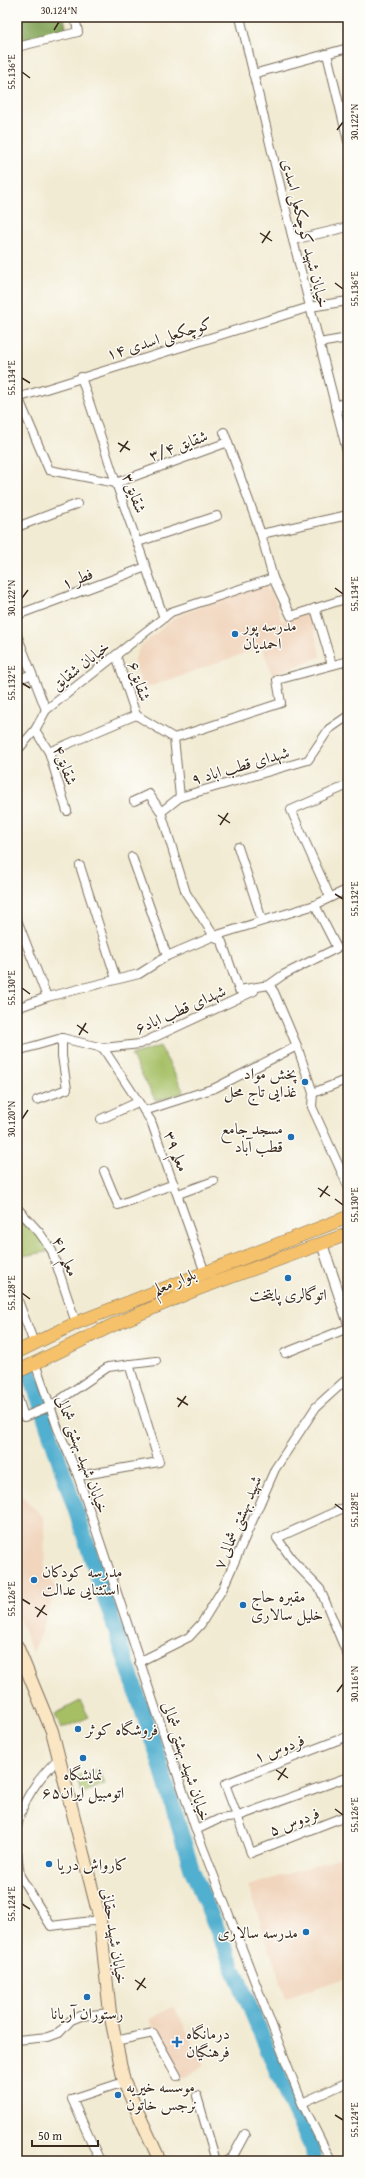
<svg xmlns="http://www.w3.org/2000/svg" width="365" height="2178" font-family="'Gentium Book Plus',Amiri,serif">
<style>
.built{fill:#f1d5bd}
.green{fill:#a6bf65;stroke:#707442}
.forest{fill:#84a65a;stroke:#60683c}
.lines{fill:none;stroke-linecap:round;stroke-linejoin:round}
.river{stroke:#51afcf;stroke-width:16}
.minor-casing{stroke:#7b6e5d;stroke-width:10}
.tertiary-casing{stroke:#7b6e5d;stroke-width:12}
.secondary-casing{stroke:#7b6e5d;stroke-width:14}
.primary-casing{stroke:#7b6e5d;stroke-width:14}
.minor{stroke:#fff;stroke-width:8}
.tertiary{stroke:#fff;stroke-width:10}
.secondary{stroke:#fbe6c4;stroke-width:12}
.primary{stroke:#f5c16b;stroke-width:13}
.ticks{fill:none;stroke:#3b2a1e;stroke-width:1.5}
.poi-dot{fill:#1f6fb2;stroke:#fdfcf7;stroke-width:1.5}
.labels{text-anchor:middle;stroke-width:3;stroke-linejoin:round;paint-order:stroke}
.street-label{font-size:16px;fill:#3b2a1e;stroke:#fdfcf7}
.poi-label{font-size:16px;fill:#3b2a1e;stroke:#fdfcf7;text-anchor:start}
.neatline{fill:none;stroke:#3b2a1e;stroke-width:1.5}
.ticks-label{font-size:10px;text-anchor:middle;fill:#3b2a1e}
</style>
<rect width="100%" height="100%" fill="#fdfcf7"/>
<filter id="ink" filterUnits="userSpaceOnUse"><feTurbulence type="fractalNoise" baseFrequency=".025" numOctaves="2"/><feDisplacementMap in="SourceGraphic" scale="8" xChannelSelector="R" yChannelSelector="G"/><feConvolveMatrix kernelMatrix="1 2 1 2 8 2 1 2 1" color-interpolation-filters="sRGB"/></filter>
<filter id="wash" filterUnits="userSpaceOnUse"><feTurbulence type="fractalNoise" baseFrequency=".012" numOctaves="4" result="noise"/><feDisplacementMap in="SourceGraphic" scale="16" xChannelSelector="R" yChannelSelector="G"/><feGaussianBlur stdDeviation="0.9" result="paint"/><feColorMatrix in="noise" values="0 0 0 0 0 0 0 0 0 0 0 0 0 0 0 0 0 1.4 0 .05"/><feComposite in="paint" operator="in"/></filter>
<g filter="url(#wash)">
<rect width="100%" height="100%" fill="#f2ebd3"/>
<!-- built -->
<g class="built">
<polygon points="260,583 272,592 282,621 309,610 321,657 272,675 262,647 143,689 134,660 140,647 175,617"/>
<polygon points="17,1491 44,1518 45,1571 56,1589 33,1654 17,1614"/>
<polygon points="348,1855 348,1977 286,1998 248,1886"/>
<polygon points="174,2006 204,2065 182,2079 149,2020"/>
</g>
<!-- green -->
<g class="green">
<polygon points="160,1046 184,1092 156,1101 131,1055"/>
<polygon points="17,1208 57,1250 17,1257"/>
<polygon points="80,1701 89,1717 61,1729 55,1714"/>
<polygon points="99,1769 105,1784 81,1794 77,1776"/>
</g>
<!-- forest -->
<polygon class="forest" points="17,17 64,17 67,32 17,42"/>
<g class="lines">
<!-- river -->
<polyline class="river" points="30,1373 158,1757 192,1870 289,2100 313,2150 314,2161"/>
</g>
</g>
<g filter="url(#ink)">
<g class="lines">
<!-- minor casing -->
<g class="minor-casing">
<g id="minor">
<polyline points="240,17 293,240 348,455"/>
<polyline points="17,47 78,32 75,17"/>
<polyline points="327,54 348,141"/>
<polyline points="253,74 348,48"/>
<polyline points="293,240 348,227"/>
<polyline points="319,343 348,338"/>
<polyline points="81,377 116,483 164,618"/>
<polyline points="18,397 49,470 116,483 228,442"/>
<polyline points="17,398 310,307 348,301"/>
<polyline points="224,432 261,534"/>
<polyline points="17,527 77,504"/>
<polyline points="138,542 217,516"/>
<polyline points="273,578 261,534 348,515"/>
<polyline points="315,608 332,665"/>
<polyline points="17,615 146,567"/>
<polyline points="17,635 46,710"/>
<polyline points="116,655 136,715"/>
<polyline points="17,680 32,674"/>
<polyline points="136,715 174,738 180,797 161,812 186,893 214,936 222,942 239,990 269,985 274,992 297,1046 313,1093 312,1107 348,1186"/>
<polyline points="35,730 49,752 67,811"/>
<polyline points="174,738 281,703 277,680 348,661"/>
<polyline points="17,751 35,730 46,710 171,612 273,578 291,616 348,598"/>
<polyline points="49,752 136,715"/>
<polyline points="180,797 308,760 329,729 348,716"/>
<polyline points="134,801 149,794 161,812"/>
<polyline points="238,847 262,920"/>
<polyline points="132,857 167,956"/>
<polyline points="80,866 116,979"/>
<polyline points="330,897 291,810 348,785"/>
<polyline points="17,920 47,997"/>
<polyline points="269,985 283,975 337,948 315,905"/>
<polyline points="17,1008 47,997 139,974 167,956 214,936 315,905 348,889"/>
<polyline points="103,1048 151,1121 205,1273"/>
<polyline points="17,1051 62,1038 103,1048 140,1044 254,991"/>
<polyline points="313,1093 348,1079"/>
<polyline points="37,1100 67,1089 62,1056 62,1038"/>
<polyline points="144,1111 215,1088 297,1046"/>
<polyline points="101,1119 138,1102"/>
<polyline points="104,1171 118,1205 174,1184"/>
<polyline points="178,1194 214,1181"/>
<polyline points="17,1208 39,1232 52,1251 76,1323"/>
<polyline points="17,1298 34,1343"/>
<polyline points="285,1353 348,1328"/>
<polyline points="35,1363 58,1429 78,1476 196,1830 302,2103 331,2161"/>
<polyline points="17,1395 24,1417 51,1406 108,1367 156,1361"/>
<polyline points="78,1476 159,1462 129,1364"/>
<polyline points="348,1506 277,1538 294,1562 320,1589 348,1656"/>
<polyline points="139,1662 189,1637 201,1624 223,1588 275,1469 316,1407 348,1378"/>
<polyline points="343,1738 225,1784 251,1853 348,1815"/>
<path d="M17 1827C22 1799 39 1777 59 1758"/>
<polyline points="196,1830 219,1819 236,1817 348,1777"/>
<polyline points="17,1852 20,1876 51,1926 100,1920"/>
<polyline points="17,2040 48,2037 59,2033 71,2020 81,2016 110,2013"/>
<polyline points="115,2041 153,2033 177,2076"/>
<polyline points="197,2096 216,2161"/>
<polyline points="302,2103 348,2082"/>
<polyline points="100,2161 72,2099 124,2082"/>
<polyline points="226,2161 232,2158 245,2134"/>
</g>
</g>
<!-- tertiary casing -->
<g class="tertiary-casing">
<g id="tertiary">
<polyline points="336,406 348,404"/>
<polyline points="322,1244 348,1321"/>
</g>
</g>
<!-- secondary casing -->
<g class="secondary-casing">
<polyline id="secondary" points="17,1646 52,1731 100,1920 110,2013 124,2082 160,2161"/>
</g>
<!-- primary casing -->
<g class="primary-casing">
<g id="primary">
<polyline points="17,1352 76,1323 348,1217"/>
<polyline points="17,1372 113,1325 195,1290 348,1234"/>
</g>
</g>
<!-- minor -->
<use href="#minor" class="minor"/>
<!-- tertiary -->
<use href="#tertiary" class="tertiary"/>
<!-- secondary -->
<use href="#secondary" class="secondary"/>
<!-- primary -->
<use href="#primary" class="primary"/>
</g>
</g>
<!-- ticks -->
<path class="ticks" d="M54 30 59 22M22 72 30 78M337 130 343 122M260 233 272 241M262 243 270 231M335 283 343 289M22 378 30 383M118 443 130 450M120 452 128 441M335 588 343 594M22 598 28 590M22 683 30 688M218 815 230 823M220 825 228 813M335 894 343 899M22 988 30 994M77 1025 88 1033M79 1035 86 1023M22 1119 28 1110M318 1188 330 1196M320 1197 328 1186M335 1199 343 1205M22 1293 30 1299M177 1398 188 1405M178 1407 186 1396M335 1504 343 1510M22 1599 30 1604M35 1607 47 1615M37 1617 45 1605M337 1692 343 1684M276 1770 288 1778M278 1780 286 1768M335 1809 343 1815M22 1904 30 1909M135 1980 146 1988M137 1990 145 1978M335 2115 343 2120"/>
<!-- markers -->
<g class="poi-dot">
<circle cx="235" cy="634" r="4"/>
<circle cx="305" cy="1082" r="4"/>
<circle cx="291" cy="1137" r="4"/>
<circle cx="288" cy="1278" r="4"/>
<circle cx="34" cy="1580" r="4"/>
<circle cx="243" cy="1605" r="4"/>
<circle cx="78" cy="1729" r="4"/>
<circle cx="83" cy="1758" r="4"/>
<circle cx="49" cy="1864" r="4"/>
<circle cx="306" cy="1932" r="4"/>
<circle cx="87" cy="1997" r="4"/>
<path d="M175 2036h4v4h4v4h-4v4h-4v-4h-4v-4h4z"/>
<circle cx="118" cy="2095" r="4"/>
</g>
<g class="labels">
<!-- street labels -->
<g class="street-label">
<text transform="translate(306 233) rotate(76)" y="6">خیابان شهید کوچکعلی اسدی</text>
<text transform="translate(159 338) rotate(-17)" y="6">کوچکعلی اسدی ۱۴</text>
<text transform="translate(178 445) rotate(-20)" y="6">شقایق ۳/۴</text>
<text transform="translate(135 493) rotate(70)" y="6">شقایق۳</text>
<text transform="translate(77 578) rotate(-21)" y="6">فطر ۱</text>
<text transform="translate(80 665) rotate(-38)" y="6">خیابان شقایق</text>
<text transform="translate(140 681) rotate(72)" y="6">شقایق۶</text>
<text transform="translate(66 765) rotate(70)" y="6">شقایق۴</text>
<text transform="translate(240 765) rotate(-16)" y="6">شهدای قطب اباد ۹</text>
<text transform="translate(180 1009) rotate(-24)" y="6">شهدای قطب اباد۶</text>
<text transform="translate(177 1151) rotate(69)" y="6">معلم ۳۹</text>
<text transform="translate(66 1256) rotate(66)" y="6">معلم ۴۱</text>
<text transform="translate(174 1281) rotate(-22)" y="6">بلوار معلم</text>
<text transform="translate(83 1454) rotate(70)" y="6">خیابان شهید بهشتی شمالی</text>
<text transform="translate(237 1522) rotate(-67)" y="6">شهید بهشتی شمالی ۷</text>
<text transform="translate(279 1748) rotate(-21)" y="6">فردوس ۱</text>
<text transform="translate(187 1761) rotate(72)" y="6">خیابان شهید بهشتی شمالی</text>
<text transform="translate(294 1821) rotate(-21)" y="6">فردوس ۵</text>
<text transform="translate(115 1936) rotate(81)" y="6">خیابان شهید حقانی</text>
</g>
<!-- poi labels -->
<g class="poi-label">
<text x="243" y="631">مدرسه پور<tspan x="243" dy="18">احمدیان</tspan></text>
<text x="297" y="1079" text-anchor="end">پخش مواد<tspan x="297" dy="18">غذایی تاج محل</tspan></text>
<text x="283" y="1134" text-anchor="end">مسجد جامع<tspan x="283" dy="18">قطب آباد</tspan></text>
<text x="288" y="1300" text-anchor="middle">اتوگالری پایتخت</text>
<text x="42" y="1577">مدرسه کودکان<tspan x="42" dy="18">استثنایی عدالت</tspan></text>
<text x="251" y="1602">مقبره حاج<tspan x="251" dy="18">خلیل سالاری</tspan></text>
<text x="86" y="1735">فروشگاه کوثر</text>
<text x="83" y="1780" text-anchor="middle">نمایشگاه<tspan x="83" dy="18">اتومبیل ایران۶۵</tspan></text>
<text x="57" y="1870">کارواش دریا</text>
<text x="298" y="1938" text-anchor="end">مدرسه سالاری</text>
<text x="87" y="2019" text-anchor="middle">رستوران آریانا</text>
<text x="186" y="2039">درمانگاه<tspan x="186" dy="18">فرهنگیان</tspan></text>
<text x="126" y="2092">موسسه خیریه<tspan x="126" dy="18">نرجس خاتون</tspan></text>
</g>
</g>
<!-- margin -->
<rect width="365" height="2178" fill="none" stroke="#fdfcf7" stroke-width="44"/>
<!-- scale -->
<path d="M32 2140v6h66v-6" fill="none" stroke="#3b2a1e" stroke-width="2"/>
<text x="38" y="2140" font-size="12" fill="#3b2a1e" stroke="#fdfcf7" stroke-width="3" paint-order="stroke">50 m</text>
<rect x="22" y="22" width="321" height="2134" class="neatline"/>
<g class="ticks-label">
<text x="59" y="14">30.124°N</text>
<text transform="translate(11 72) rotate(-90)" y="4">55.136°E</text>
<text transform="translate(354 122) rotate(-90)" y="4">30.122°N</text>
<text transform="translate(354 289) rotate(-90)" y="4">55.136°E</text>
<text transform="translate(11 378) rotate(-90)" y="4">55.134°E</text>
<text transform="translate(354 594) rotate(-90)" y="4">55.134°E</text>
<text transform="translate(11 598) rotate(-90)" y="4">30.122°N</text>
<text transform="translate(11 683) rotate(-90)" y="4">55.132°E</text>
<text transform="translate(354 899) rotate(-90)" y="4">55.132°E</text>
<text transform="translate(11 988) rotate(-90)" y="4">55.130°E</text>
<text transform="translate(11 1119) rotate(-90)" y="4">30.120°N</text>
<text transform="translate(354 1205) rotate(-90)" y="4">55.130°E</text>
<text transform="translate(11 1293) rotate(-90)" y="4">55.128°E</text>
<text transform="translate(354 1510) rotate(-90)" y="4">55.128°E</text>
<text transform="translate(11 1599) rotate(-90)" y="4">55.126°E</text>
<text transform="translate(354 1684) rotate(-90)" y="4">30.116°N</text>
<text transform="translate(354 1815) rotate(-90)" y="4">55.126°E</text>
<text transform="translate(11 1904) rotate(-90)" y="4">55.124°E</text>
<text transform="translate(354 2120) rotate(-90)" y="4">55.124°E</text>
</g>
</svg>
